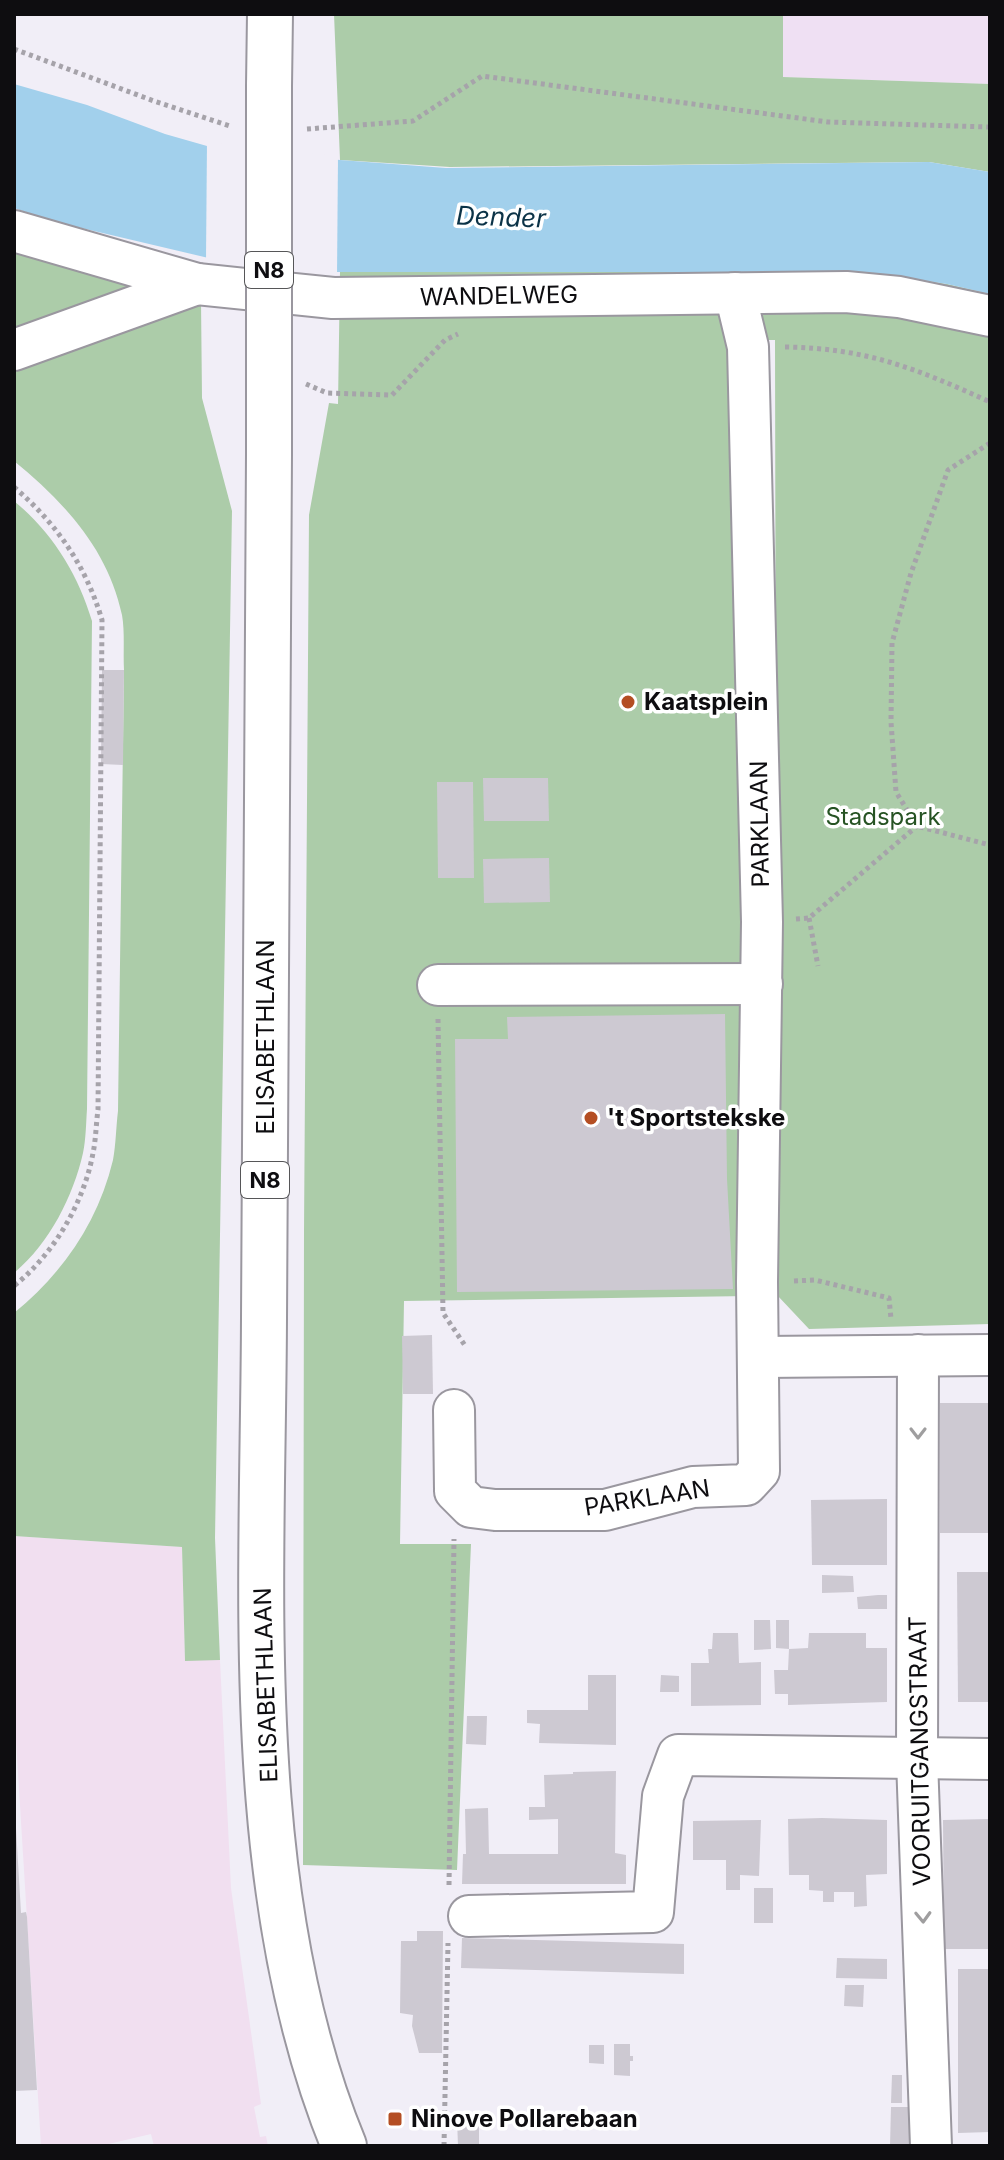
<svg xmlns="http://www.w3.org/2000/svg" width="1004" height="2160" font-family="Inter,sans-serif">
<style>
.commercial{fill:#f1dff0}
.education{fill:#efe0f3}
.green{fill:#accca9}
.water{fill:#a2d0ec}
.pier{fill:#f1eef7}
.building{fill:#cdc9d2}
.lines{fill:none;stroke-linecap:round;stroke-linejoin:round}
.minor-casing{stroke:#9a979f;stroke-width:44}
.major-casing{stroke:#9a979f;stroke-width:48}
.path{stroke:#a6a3aa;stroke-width:5;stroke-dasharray:4 4;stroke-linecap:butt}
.minor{stroke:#fff;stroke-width:40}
.major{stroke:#fff;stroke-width:44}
.major-bridge-casing{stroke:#9a979f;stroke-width:48;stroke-linecap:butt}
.major-bridge{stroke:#fff;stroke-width:44}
.oneway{stroke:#9f9e9f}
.poi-dot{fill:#b44e23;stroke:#fff;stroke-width:3}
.labels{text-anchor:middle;stroke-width:7;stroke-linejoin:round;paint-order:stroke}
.shield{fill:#fff;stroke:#565658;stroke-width:2}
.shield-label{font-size:22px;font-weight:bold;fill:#0e0d10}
.street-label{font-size:24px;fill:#0e0d10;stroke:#fff}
.poi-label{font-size:24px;font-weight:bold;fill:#0e0d10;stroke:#fff;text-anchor:start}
.park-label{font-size:24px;fill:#265323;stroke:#fff}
.water-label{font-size:26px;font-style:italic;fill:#0c3347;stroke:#fff}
</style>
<rect width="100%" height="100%" fill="#f1eef7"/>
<!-- commercial -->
<polygon class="commercial" points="14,1536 182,1547 185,1660 220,1660 231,1888 261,2104 254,2107 260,2137 266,2136 268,2146 154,2146 151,2134 100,2146 41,2146 14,1708"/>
<!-- education -->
<polygon class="education" points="783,14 990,14 990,84 782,77"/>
<!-- green -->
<g class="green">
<polygon points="334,14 783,14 783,77 990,84 990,172 929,162 450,167 340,160"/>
<path d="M14 248 201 301 202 398 232 511 215 1538 220 1660 185 1661 182 1547 14 1536V1313C63 1273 98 1222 113 1160 116 1144 116 1127 118 1111L124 670C123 653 125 632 122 615 108 549 64 502 14 461Z"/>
<polygon points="775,270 867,272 947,284 990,294 990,1324 809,1329 777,1295 775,340 735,340 749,1296 404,1301 400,1544 471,1544 457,1870 303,1865 304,1231 309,515 329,403 338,404 340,272"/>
<path d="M14 501C52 532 78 574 92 621L87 1109C86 1123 86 1139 83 1153 73 1197 49 1244 14 1273Z"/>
</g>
<!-- water -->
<polygon class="water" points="14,84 87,105 165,134 207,146 340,160 446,168 929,162 990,172 990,294 947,284 867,272 312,272 217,260 56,222 14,208"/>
<!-- pier -->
<polygon class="pier" points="207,142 338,156 337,276 312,276 206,261"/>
<!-- building -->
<g class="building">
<polygon points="102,670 124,670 123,765 101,764"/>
<polygon points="483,778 548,778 549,821 484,821"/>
<polygon points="437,782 473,782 474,878 438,878"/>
<polygon points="549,858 550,902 484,903 483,859"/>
<polygon points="725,1014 727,1179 733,1289 457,1292 455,1039 508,1039 507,1017"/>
<polygon points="432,1335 433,1394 403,1394 402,1336"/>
<rect x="940" y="1403" width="50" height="130"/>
<polygon points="887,1499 887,1565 812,1565 811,1500"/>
<polygon points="957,1572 990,1572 990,1702 958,1702"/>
<polygon points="822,1575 853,1576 854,1592 822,1593"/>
<polygon points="878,1595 887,1595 887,1609 858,1609 857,1597"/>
<polygon points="754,1620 770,1620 771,1649 754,1650"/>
<polygon points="776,1620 789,1620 789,1649 776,1648"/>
<polygon points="713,1633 738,1633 739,1663 761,1662 761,1705 691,1706 691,1663 709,1663 708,1649 712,1649"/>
<polygon points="809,1633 866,1633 866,1648 887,1648 887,1702 788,1705 788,1694 775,1694 774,1670 788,1670 789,1649 808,1648"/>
<polygon points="588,1675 616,1675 616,1745 539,1743 540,1724 527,1723 527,1710 588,1710"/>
<polygon points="661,1675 679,1676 679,1692 660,1692"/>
<polygon points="467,1716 487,1716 486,1745 466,1744"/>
<polygon points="616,1771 615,1853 626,1855 626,1884 462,1884 463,1854 466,1854 465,1809 488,1808 489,1854 558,1854 558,1819 529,1820 529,1807 545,1807 544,1775 573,1774 573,1772"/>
<polygon points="822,1818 887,1820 887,1874 866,1875 867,1906 854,1907 854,1892 834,1892 834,1902 823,1902 823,1891 809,1890 809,1875 789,1875 788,1819"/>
<polygon points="990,1819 990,1949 944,1949 943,1820"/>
<polygon points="761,1820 759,1876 740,1875 740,1890 726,1890 726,1860 693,1860 693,1821"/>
<polygon points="14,1828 16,1828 21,1913 26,1912 27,1917 37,2090 14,2091"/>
<rect x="754" y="1888" width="19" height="35"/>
<polygon points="417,1931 443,1931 442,2053 419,2053 412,2026 413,2015 400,2013 401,1941 417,1941"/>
<polygon points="462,1938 684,1944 684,1974 461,1968"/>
<polygon points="837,1958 887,1959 887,1979 836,1978"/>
<polygon points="958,1969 990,1969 990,2132 958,2133"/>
<polygon points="845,1985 864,1985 863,2007 844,2006"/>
<polygon points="614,2044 630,2044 630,2056 633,2056 633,2061 630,2061 630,2076 614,2075"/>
<polygon points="589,2045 604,2045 604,2064 589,2063"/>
<polygon points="892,2075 902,2075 902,2103 891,2103"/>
<polygon points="891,2107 915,2107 915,2146 890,2146"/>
<polygon points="457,2119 479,2121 479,2146 458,2146"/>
</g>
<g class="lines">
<!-- minor casing -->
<g class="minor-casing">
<g id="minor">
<polyline points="14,231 197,284 333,298 846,292 899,297 990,316"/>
<polyline points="14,350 197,284"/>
<polyline points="438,985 762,984"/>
<polyline points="918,1355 917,1760 931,2146"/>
<polyline points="758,1357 990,1355"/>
<polyline points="454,1410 455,1491 471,1507 495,1510 605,1510 693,1487 746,1485 759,1471 757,1282 762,922 748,347 735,293"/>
<polyline points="469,1916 653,1912 663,1796 678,1755 990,1759"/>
</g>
</g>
<!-- major casing -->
<g class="major-casing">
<g id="major">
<polyline points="269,86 270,14"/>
<path d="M269 454C267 742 266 1030 264 1318 263 1586 240 1894 344 2146"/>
</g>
</g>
<!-- path -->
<g class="path">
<polyline points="14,49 154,101 230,126"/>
<polyline points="307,129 413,121 482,76 828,122 990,127"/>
<path d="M785 347C866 348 918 369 990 402"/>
<polyline points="306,384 327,393 392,395 445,340 458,334"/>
<polyline points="990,443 948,470 911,573 892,643 891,722 896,792 917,826 990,845"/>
<path d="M14 487C57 524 86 566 102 620L98 1110C96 1124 96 1139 93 1153 84 1203 53 1255 14 1286"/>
<polyline points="809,918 818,966"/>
<polyline points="796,919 809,918 917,826"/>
<polyline points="438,1019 443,1313 466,1347"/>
<polyline points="794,1281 815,1280 889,1298 891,1319"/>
<polyline points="449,1885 454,1539"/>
<polyline points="444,2146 448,1943"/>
</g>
<!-- minor -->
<use href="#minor" class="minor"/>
<!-- major -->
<use href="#major" class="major"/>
<!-- major-bridge casing -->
<g class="major-bridge-casing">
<polyline id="major-bridge" points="269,454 269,86"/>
</g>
<!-- major-bridge -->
<use href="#major-bridge" class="major-bridge"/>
</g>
<!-- one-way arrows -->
<defs><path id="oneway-chevron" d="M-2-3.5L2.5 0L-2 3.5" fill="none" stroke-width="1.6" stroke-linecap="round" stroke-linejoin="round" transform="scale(2)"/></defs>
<g class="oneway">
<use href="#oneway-chevron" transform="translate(918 1433) rotate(90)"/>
<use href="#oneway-chevron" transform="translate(923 1917) rotate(88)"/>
</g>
<!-- markers -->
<g class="poi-dot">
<circle cx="628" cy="702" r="8"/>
<circle cx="591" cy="1118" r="8"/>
<rect x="387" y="2111" width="16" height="16" rx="4"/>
</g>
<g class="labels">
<!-- shield labels -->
<g class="shield">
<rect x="245" y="252" width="48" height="36" rx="6"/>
<rect x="241" y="1162" width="48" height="36" rx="6"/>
</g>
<g class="shield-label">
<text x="269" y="278">N8</text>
<text x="265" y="1188">N8</text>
</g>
<!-- street labels -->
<g class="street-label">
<text transform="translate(499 296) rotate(-1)" y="8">WANDELWEG</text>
<text transform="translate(760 824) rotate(-91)" y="8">PARKLAAN</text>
<text transform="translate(266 1037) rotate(-90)" y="8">ELISABETHLAAN</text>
<text transform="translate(647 1498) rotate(-9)" y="8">PARKLAAN</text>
<text transform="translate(266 1685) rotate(-92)" y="8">ELISABETHLAAN</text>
<text transform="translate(920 1751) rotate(-91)" y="8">VOORUITGANGSTRAAT</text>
</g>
<!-- poi labels -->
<g class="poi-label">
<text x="644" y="710">Kaatsplein</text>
<text x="607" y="1126">'t Sportstekske</text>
<text x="411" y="2127">Ninove Pollarebaan</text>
</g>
<!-- park labels -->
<g class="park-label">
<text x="883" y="825">Stadspark</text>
</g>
<!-- water labels -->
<g class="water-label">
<text transform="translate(501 217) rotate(2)" y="9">Dender</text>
</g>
</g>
<!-- border -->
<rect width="1004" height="2160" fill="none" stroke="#0e0d10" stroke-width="32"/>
</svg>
